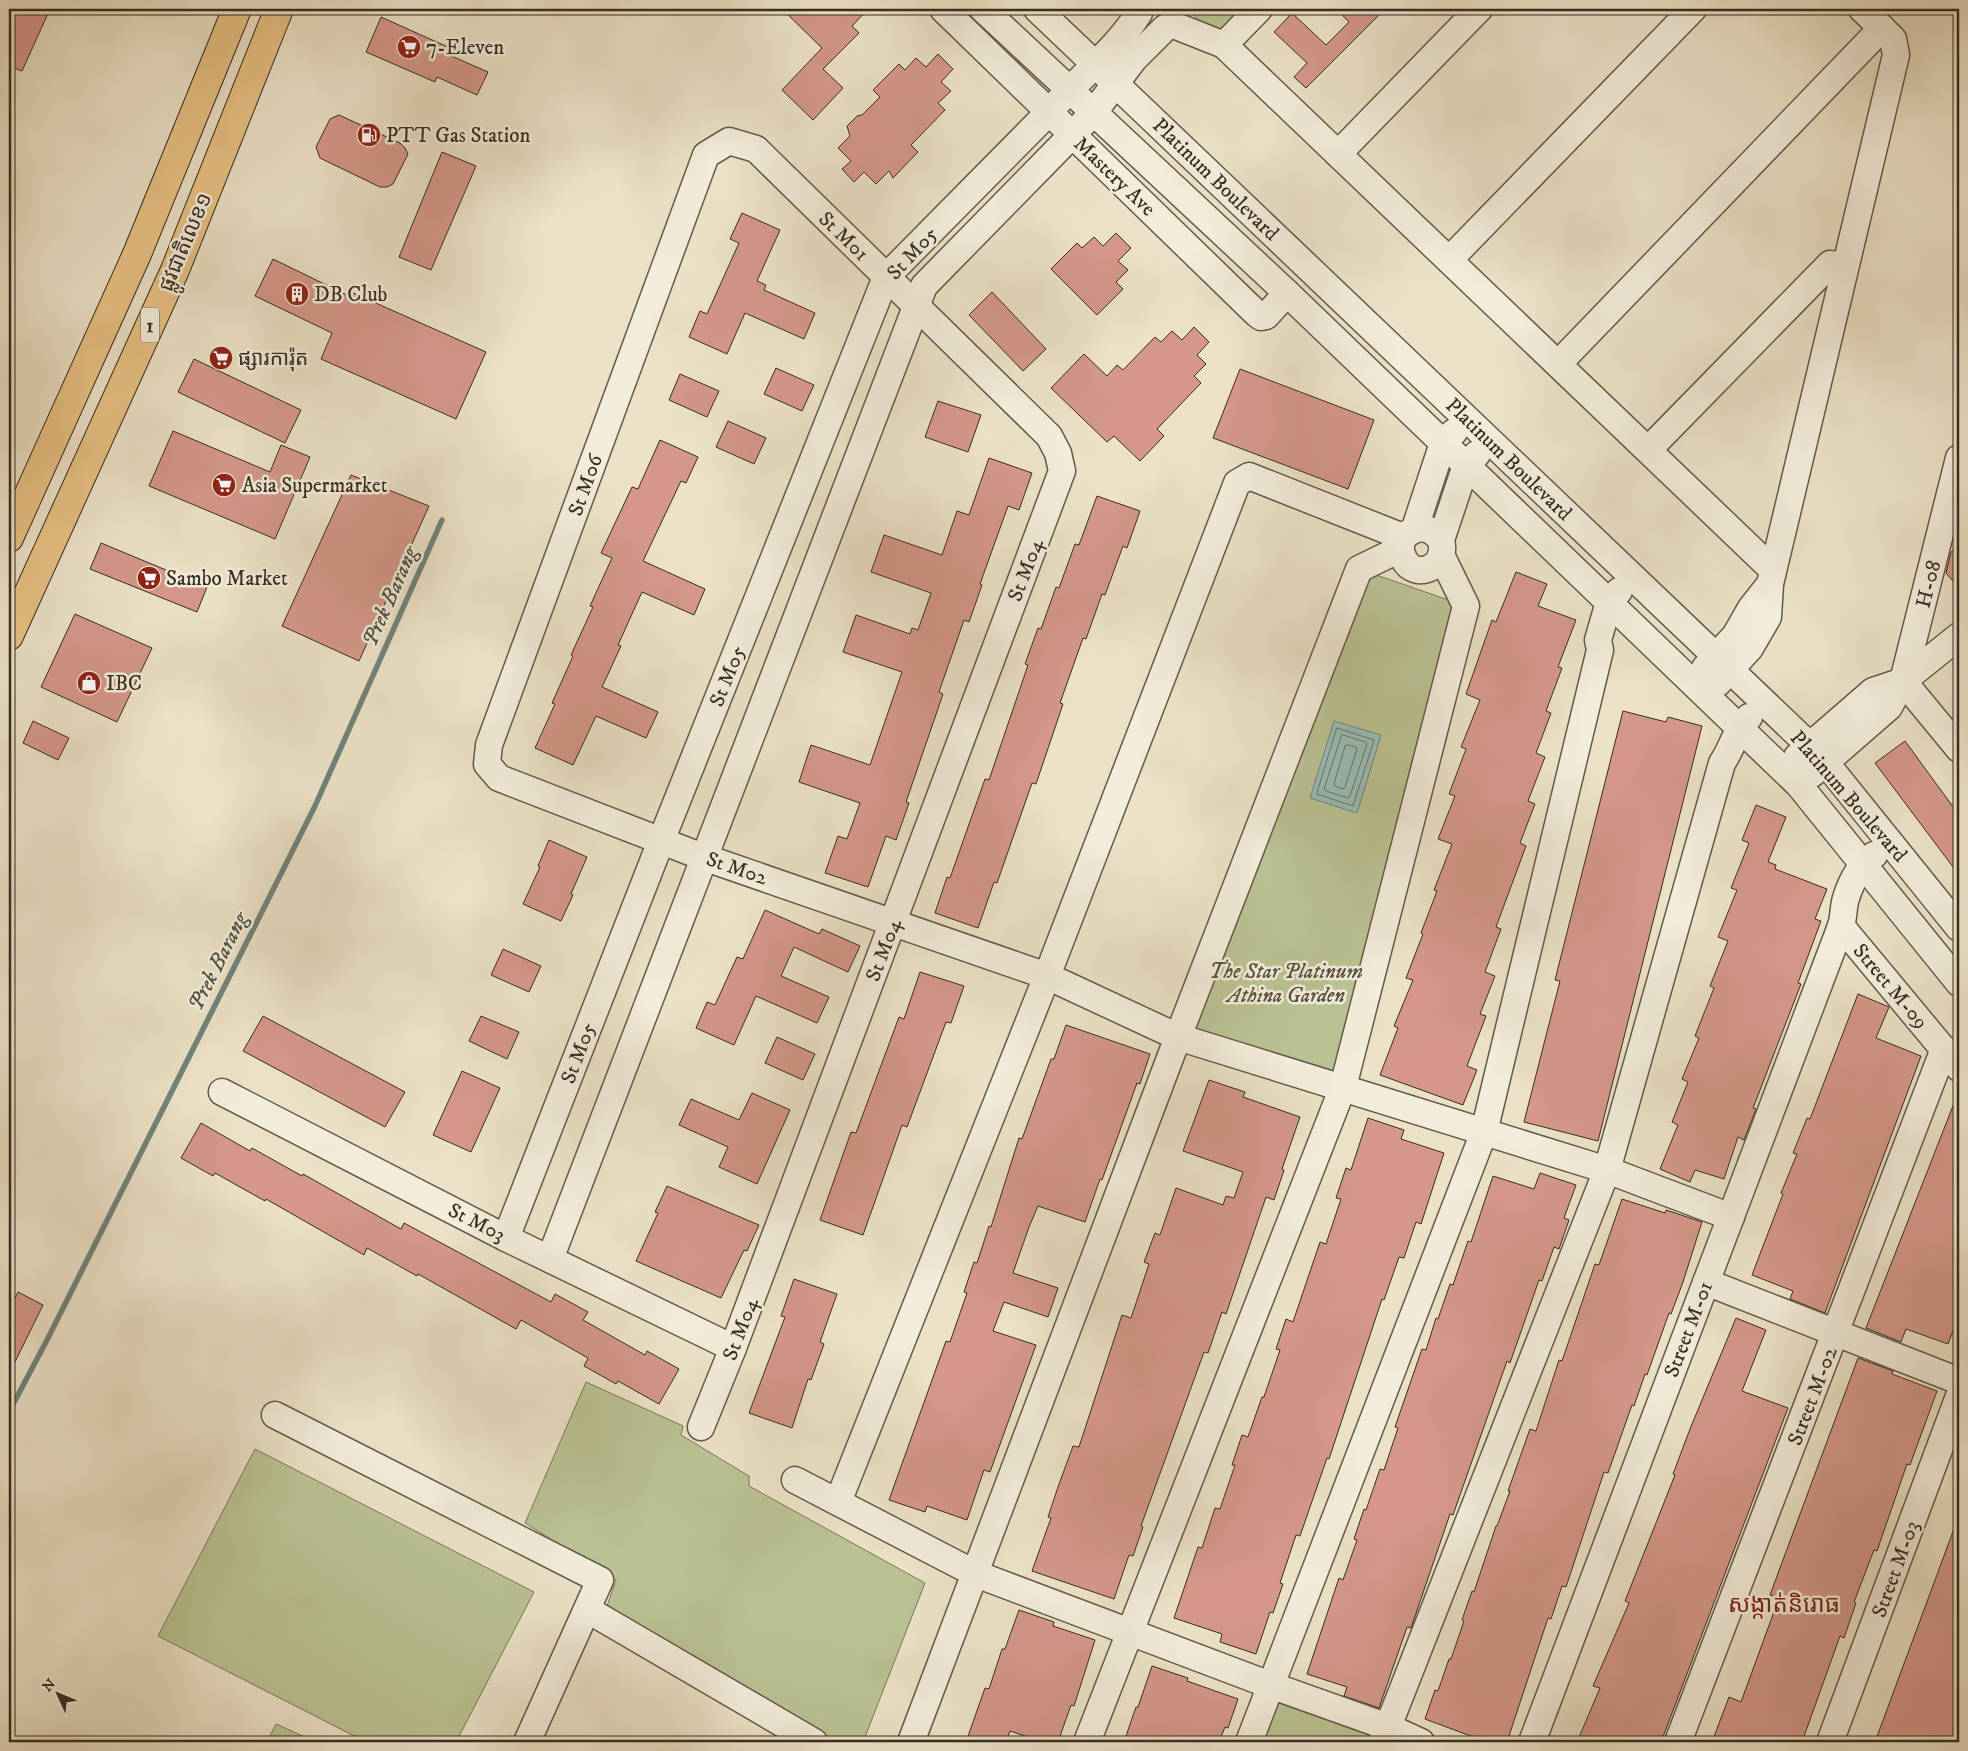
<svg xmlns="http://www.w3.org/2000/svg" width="1968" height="1751" font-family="'IM FELL DW Pica','Noto Sans Khmer',serif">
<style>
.green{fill:#bac293;stroke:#78785a}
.water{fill:#98bdb7;stroke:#71837b}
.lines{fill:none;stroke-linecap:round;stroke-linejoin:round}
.shore{stroke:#68756c;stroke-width:1}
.stream{stroke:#71837b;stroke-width:5.5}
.building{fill:#d49789;stroke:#372d21}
.minor-casing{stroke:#645a4a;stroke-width:29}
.highway-casing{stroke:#372d21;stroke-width:30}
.minor{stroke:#f2ecda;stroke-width:26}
.highway{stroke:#e6c083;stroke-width:28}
.labels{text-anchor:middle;stroke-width:5;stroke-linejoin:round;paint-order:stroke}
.shield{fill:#f2ecda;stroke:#6f6658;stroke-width:1}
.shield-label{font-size:20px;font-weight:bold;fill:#372d21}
.poi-label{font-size:21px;fill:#372d21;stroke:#f2ecda;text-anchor:start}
.street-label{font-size:21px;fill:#372d21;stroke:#f2ecda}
.park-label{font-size:21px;font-style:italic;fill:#58523e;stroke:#f2ecda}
.water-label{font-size:22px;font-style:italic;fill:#4f5146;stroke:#f2ecda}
.quarter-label{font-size:24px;fill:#7a1f14;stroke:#f2ecda}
</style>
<rect width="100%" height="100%" fill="#ebe1c6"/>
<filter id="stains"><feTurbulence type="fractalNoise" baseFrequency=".004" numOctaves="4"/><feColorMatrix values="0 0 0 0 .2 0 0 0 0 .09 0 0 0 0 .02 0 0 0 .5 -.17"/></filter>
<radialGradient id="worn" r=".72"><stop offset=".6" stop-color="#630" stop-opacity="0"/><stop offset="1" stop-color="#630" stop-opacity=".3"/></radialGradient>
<!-- green -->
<g class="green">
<polygon points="1187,9 1257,9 1224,43"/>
<polygon points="1359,569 1466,606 1343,1087 1178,1037"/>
<polygon points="586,1382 683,1426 681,1435 749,1476 749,1486 925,1583 863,1742 836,1742 605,1612 616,1580 525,1523"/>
<polygon points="255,1449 534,1592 456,1742 366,1742 158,1636"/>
<polygon points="1270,1685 1388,1727 1382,1742 1249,1742"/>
<polygon points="276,1724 316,1742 267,1742"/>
</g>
<!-- water -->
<polygon class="water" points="1334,721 1381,735 1357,813 1310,798"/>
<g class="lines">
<!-- shore -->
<g class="shore">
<polygon points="1337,728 1374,740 1353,806 1317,794"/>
<polygon points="1343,735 1365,742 1367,744 1350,796 1348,798 1326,791 1324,789 1341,737"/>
<polygon points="1348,745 1356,747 1357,749 1345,787 1343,789 1335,786 1334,784 1345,746"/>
</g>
<!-- stream -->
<polyline class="stream" points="9,1412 47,1340 315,806 442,520"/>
</g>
<!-- building -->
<g class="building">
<polygon points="9,9 50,9 22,71 9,66"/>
<polygon points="782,9 868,9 852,26 859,33 823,69 843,88 813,120 782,90 822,48"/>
<polygon points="1336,9 1385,9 1306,88 1294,77 1307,63 1274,32 1292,13 1326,45 1349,22"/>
<polygon points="381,17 450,48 447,54 488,72 477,95 437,77 435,82 366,52"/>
<polygon points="938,54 953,69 941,82 951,91 938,103 945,110 911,145 918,152 893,178 889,171 876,184 864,172 854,182 842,169 851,161 838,148 850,136 847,126 857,116 862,115 880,97 873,90 899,64 905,70 916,58 926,67"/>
<polygon points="339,115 400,143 405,148 408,154 393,184 387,187 380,187 320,158 316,147 330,119"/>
<polygon points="442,152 476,166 431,270 399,257"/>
<polygon points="742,213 780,230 757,281 766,285 764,290 815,313 804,339 745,313 727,354 689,337 700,311 707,314 739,243 730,239"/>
<polygon points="1116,233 1131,248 1118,261 1128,270 1116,282 1123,289 1097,315 1051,269 1077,243 1082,248 1094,237 1103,246"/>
<polygon points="273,259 349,296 351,292 486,352 456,419 321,359 332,333 255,296"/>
<polygon points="992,292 1046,349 1023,371 969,315"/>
<polygon points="1194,327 1209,342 1197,355 1206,364 1194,376 1201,383 1157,429 1164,436 1140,461 1114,436 1107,442 1051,388 1084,354 1107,376 1117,365 1123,370 1155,337 1161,342 1172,331 1182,340"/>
<polygon points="194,359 301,410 285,443 178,392"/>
<polygon points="776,368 814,385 802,411 764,394"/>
<polygon points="1240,369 1374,420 1348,489 1213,438"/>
<polygon points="680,374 719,391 707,417 669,400"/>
<polygon points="938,401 981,415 968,452 925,437"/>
<polygon points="728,421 766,438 754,464 716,447"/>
<polygon points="173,431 270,472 281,445 310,457 275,539 149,486"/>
<polygon points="660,440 698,457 686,483 681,481 643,561 705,589 694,615 642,592 618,645 621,646 602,687 658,712 646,738 596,716 573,765 535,748 555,704 552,703 573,656 571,655 593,607 590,606 612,558 601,553 632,487 638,489"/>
<polygon points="989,458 1032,473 1019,510 1008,506 980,584 982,585 969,622 964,620 939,692 943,694 906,802 909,803 896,840 886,836 868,887 825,873 838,836 847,839 860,803 799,782 811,745 870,765 902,672 843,652 856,615 910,634 912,628 918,630 931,593 871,572 884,535 942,555 957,511 969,515"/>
<polygon points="351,475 429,506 359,661 282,626"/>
<polygon points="1097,496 1140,511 1127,548 1123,546 1105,595 1102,594 1086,639 1083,638 1060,703 1063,704 1036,784 1032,783 997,883 994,882 978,928 935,913 947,877 950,878 985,779 989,780 1028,665 1025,664 1038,628 1041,629 1056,587 1059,588 1075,544 1079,545"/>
<polygon points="101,543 207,587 197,612 90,569"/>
<polygon points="1959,545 1959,588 1946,573 1951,552"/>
<polygon points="1516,572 1547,584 1538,606 1576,620 1558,667 1562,668 1546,711 1551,713 1536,753 1545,757 1528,801 1535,804 1520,843 1526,846 1496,927 1501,929 1485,972 1495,976 1480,1014 1486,1016 1467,1066 1477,1070 1463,1105 1380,1075 1398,1028 1394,1026 1413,980 1406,978 1423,934 1421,933 1437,891 1434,890 1452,844 1438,839 1455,796 1449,794 1466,749 1461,747 1480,700 1466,694 1492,620 1496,622"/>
<polygon points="75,614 152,648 117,722 41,687"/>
<polygon points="1623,711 1666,722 1668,717 1702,726 1598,1141 1524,1122 1560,981 1555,980"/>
<polygon points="33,721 69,738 58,760 23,743"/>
<polygon points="1905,741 1959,815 1959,875 1875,763"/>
<polygon points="1756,805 1786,817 1768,862 1776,865 1775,869 1827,889 1815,919 1821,921 1798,983 1801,984 1753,1108 1756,1109 1744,1140 1738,1137 1724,1179 1695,1170 1690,1182 1660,1169 1678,1125 1672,1122 1688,1082 1682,1079 1699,1038 1695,1036 1714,988 1710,986 1728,941 1718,937 1737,890 1731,888 1749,843 1742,840"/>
<polygon points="549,840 587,857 571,894 573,895 561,921 523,904 540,867 538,866"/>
<polygon points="765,910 819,934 822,929 860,946 848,972 794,947 781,976 829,997 817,1023 756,996 734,1045 696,1028 707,1002 715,1005 737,957 743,959"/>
<polygon points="503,949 541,966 529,992 491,975"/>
<polygon points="920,972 964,986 951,1023 946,1022 907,1127 902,1125 863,1235 820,1220 851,1132 856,1133 899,1017 904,1019"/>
<polygon points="1858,994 1889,1007 1876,1038 1921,1056 1825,1313 1790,1299 1793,1291 1752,1275 1783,1194 1781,1193 1797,1154 1793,1153 1807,1118 1810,1119"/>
<polygon points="263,1016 405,1092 385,1127 243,1051"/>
<polygon points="481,1016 519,1032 507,1059 469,1041"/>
<polygon points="1066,1025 1150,1054 1140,1084 1137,1083 1102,1180 1100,1179 1085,1222 1038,1206 1029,1227 1013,1273 1058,1288 1048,1317 1004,1302 993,1331 1036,1345 990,1472 984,1470 967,1520 927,1506 925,1512 889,1500 946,1341 950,1342 967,1293 964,1292 974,1262 977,1263 989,1226 991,1227 1019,1138 1022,1139 1051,1059 1054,1059"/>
<polygon points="777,1037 815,1054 803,1080 765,1063"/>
<polygon points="462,1071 500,1088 471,1152 433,1135"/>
<polygon points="1209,1080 1245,1092 1243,1097 1300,1117 1282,1169 1284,1170 1274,1200 1266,1197 1226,1314 1222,1312 1208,1353 1204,1352 1141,1526 1143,1527 1133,1556 1129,1555 1114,1599 1032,1571 1051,1518 1048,1517 1058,1487 1073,1446 1079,1447 1122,1315 1131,1318 1149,1264 1144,1262 1155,1233 1160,1235 1176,1188 1223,1205 1226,1196 1234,1198 1243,1172 1183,1151"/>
<polygon points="752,1093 790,1110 757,1184 719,1167 728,1147 679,1125 691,1099 739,1120"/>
<polygon points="1958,1093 1959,1315 1948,1344 1906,1329 1901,1342 1866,1328"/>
<polygon points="1368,1118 1404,1130 1401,1139 1444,1153 1421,1224 1416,1222 1404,1258 1399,1257 1384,1300 1382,1299 1329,1459 1327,1458 1300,1536 1296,1535 1280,1583 1283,1584 1273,1613 1270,1612 1256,1654 1220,1642 1222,1634 1174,1618 1198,1547 1202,1548 1215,1508 1220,1509 1235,1465 1232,1465 1242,1435 1248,1437 1262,1397 1264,1397 1280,1350 1276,1349 1286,1319 1293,1322 1320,1242 1326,1244 1341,1199 1336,1198 1346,1168 1351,1170"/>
<polygon points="201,1123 250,1151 252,1148 302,1176 303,1174 401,1229 404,1223 551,1302 555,1294 588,1312 583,1320 645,1355 647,1351 679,1369 659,1404 618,1381 616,1384 584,1366 588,1358 521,1320 516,1329 418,1274 417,1276 367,1248 364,1255 266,1199 265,1201 215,1173 213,1176 181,1158"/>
<polygon points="1540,1173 1576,1185 1564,1218 1569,1220 1559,1249 1554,1247 1542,1281 1539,1280 1510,1363 1507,1361 1453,1515 1450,1514 1411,1628 1407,1627 1379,1708 1344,1696 1347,1687 1307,1674 1339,1578 1343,1580 1357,1540 1354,1539 1364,1509 1366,1510 1380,1469 1384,1470 1398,1428 1395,1427 1422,1349 1426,1350 1436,1318 1438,1319 1450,1284 1453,1285 1468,1241 1471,1242 1493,1176 1534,1189"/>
<polygon points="667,1186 759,1225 747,1251 744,1250 721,1298 636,1261 658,1213 655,1212"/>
<polygon points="1622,1199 1665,1213 1666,1210 1702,1222 1683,1282 1671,1314 1669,1313 1647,1375 1645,1374 1634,1406 1632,1405 1608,1473 1604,1472 1566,1587 1562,1586 1551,1619 1548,1618 1507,1742 1487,1742 1425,1719 1435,1690 1438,1691 1449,1659 1451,1659 1464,1621 1462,1620 1472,1591 1474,1592 1496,1526 1497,1526 1510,1491 1508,1491 1530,1429 1536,1431 1559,1360 1562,1361 1595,1264 1599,1265"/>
<polygon points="794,1279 837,1294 820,1342 824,1344 811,1380 808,1379 792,1428 749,1413 785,1317 781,1316"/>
<polygon points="18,1292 43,1305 9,1374 9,1300 13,1302"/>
<polygon points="1736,1318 1766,1330 1742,1391 1788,1408 1661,1742 1577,1742 1600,1688 1593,1686 1629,1603 1625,1601 1675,1475 1673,1474 1690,1429"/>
<polygon points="1858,1358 1893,1371 1892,1374 1937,1391 1910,1465 1907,1464 1877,1551 1874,1550 1854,1602 1856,1603 1844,1638 1840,1636 1802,1742 1712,1742 1729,1697 1741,1702 1779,1598 1770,1595"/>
<polygon points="1958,1518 1959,1518 1959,1622 1953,1639 1959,1641 1959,1742 1875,1742"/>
<polygon points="1019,1610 1054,1622 1053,1626 1095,1640 1074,1706 1071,1705 1058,1742 1043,1742 1010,1731 1006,1742 966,1742 985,1688 989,1689 1002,1649 1005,1649"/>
<polygon points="1152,1666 1188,1678 1187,1681 1238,1699 1228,1728 1225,1727 1219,1742 1144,1742 1126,1736 1136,1707 1138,1707"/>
</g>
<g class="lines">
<!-- minor casing -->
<g class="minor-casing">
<g id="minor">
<polyline points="943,9 1257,314 1261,317 1266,316 1287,293"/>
<polyline points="983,9 1287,293 1799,785 1959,983"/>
<polyline points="1037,9 1809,745 1825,762 1959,928"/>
<polyline points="1171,24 1224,45 1773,570"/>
<polyline points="1224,45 1259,9"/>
<polyline points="1338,154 1479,9"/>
<polyline points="1449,260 1693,9"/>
<polyline points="1558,364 1882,28"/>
<polyline points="1648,450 1830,264 1845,266"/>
<polyline points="1415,528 1443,443 1454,432"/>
<path d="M1441 540C1431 527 1418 524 1405 536 1401 540 1400 548 1402 554 1409 582 1449 571 1441 540L1466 465 1477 454"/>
<polyline points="1705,668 1735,636 1751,608 1770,584"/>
<polyline points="1903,681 1959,749"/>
<polyline points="1718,683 1750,648 1768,617 1770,584 1896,55 1893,39 1862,9"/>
<polyline points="1797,757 1873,691 1903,681 1959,636"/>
<polyline points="1812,774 1889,707 1903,681 1959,458"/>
<polyline points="1841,926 1959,1068"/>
<polyline points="222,1092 506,1238 733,1348"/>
<path d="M506 1238 661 841 886 277 1049 112C1078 78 1115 51 1139 13"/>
<polyline points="550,1259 924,286 1073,134 1094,112 1134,59 1165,28"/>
<polyline points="1706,1282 1959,1381"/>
<polyline points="275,1415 600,1580 527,1742"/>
<polyline points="701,1427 733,1348 1062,471 1058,453 1049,436 756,149 729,141 706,155 489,745 487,764 499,778 703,857 1047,976 1178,1037 1607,1170 1731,1217"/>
<polyline points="795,1480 976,1574 1270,1685 1388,1727 1421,1742"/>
<polyline points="838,1502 1047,976 1237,483 1249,476 1403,537"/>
<polyline points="588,1610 814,1742"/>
<polyline points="911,1742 1178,1037 1359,569 1400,549"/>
<polyline points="1087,1742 1343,1087 1466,606 1442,557"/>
<polyline points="1249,1742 1484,1132 1600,650 1598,640 1609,602 1619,591"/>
<path d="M1382 1742 1607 1170 1722 763C1733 747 1735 731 1749 717"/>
<path d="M1532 1742 1841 926C1844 917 1843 907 1846 898 1851 882 1860 865 1874 855"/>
<polyline points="1678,1742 1944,1049"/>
<polyline points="1830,1742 1959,1396"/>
</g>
</g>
<!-- highway casing -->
<g class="highway-casing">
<g id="highway">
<polyline points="9,538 137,254 237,9"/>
<polyline points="9,636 175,270 279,9"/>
</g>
</g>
<!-- minor -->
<use href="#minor" class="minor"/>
<!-- highway -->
<use href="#highway" class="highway"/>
</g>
<!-- icons -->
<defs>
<g id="supermarket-disc" transform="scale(1.25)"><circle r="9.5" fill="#8f2418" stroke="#f2ecda"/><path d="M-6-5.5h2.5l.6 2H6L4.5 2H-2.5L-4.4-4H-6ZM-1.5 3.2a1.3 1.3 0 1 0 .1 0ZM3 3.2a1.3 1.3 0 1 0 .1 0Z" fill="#fff"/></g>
<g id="fuel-disc" transform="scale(1.25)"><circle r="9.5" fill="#8f2418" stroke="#f2ecda"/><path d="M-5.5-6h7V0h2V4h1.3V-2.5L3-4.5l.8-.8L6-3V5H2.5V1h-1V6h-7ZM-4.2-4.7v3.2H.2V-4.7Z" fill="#fff"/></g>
<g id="building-disc" transform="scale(1.25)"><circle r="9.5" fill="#8f2418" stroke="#f2ecda"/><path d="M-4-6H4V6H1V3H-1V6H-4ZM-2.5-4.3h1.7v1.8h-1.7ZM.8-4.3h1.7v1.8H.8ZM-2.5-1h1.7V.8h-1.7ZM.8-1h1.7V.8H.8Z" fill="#fff"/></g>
<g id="shop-disc" transform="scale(1.25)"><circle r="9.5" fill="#8f2418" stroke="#f2ecda"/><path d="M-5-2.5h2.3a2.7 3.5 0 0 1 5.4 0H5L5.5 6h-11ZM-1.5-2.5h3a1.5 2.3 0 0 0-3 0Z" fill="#fff"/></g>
</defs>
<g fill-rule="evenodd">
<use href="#supermarket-disc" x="409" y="47"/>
<use href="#fuel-disc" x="369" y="135"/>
<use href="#building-disc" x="297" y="294"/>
<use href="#supermarket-disc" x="221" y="358"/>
<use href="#supermarket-disc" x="224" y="485"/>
<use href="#supermarket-disc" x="149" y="578"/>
<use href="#shop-disc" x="89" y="683"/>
</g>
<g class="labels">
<!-- shield labels -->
<rect class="shield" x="141" y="307.5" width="18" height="35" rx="4"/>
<g class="shield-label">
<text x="150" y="332">1</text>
</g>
<!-- poi labels -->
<g class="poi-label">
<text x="426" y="54">7-Eleven</text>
<text x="386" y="142">PTT Gas Station</text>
<text x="314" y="301">DB Club</text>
<text x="238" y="365">ផ្សារការ៉ុត</text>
<text x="242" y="492">Asia Supermarket</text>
<text x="166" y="585">Sambo Market</text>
<text x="106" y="690">IBC</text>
</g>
<!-- street labels -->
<g class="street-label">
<text transform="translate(1115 176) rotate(44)" y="7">Mastery Ave</text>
<text transform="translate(1216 179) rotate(44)" y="7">Platinum Boulevard</text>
<text transform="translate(844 236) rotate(44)" y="7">St M01</text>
<text transform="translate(185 242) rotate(-67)" y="7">ផ្លូវជាតិលេខ១</text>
<text transform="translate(912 253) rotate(-47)" y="7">St M05</text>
<text transform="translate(1509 459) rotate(44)" y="7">Platinum Boulevard</text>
<text transform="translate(585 485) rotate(-70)" y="7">St M06</text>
<text transform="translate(1025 570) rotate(-69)" y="7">St M04</text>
<text transform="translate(1928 584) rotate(-76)" y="7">H-08</text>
<text transform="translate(727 676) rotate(-68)" y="7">St M05</text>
<text transform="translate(1849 796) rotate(49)" y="7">Platinum Boulevard</text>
<text transform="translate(737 868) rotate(19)" y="7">St M02</text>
<text transform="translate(883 950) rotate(-69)" y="7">St M04</text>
<text transform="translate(1891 986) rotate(50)" y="7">Street M-09</text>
<text transform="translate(578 1053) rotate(-69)" y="7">St M05</text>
<text transform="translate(477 1222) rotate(27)" y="7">St M03</text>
<text transform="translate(740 1329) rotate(-69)" y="7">St M04</text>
<text transform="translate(1688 1329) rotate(-69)" y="7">Street M-01</text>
<text transform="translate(1812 1396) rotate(-69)" y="7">Street M-02</text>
<text transform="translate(1895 1569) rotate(-70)" y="7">Street M-03</text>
</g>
<!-- park labels -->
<g class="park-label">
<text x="1286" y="978">The Star Platinum<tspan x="1286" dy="24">Athina Garden</tspan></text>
</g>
<!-- water labels -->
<g class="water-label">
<text transform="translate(389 596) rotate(-66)" y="8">Prek Barang</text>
<text transform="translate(217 961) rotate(-63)" y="8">Prek Barang</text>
</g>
<!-- quarter labels -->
<g class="quarter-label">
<text x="1784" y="1612">សង្កាត់និរោធ</text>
</g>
</g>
<!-- margin -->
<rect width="1968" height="1751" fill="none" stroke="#ebe1c6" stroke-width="30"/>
<rect x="10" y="10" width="1948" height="1731" fill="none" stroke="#372d21" stroke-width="2.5"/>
<rect x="15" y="15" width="1938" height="1721" fill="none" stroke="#372d21"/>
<!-- north arrow -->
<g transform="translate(58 1694) rotate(314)" stroke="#f2ecda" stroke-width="4" paint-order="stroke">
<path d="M0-4L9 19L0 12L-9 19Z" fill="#372d21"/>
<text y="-8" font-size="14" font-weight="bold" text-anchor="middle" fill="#372d21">N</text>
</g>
<rect width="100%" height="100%" filter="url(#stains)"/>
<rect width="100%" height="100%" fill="url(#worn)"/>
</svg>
